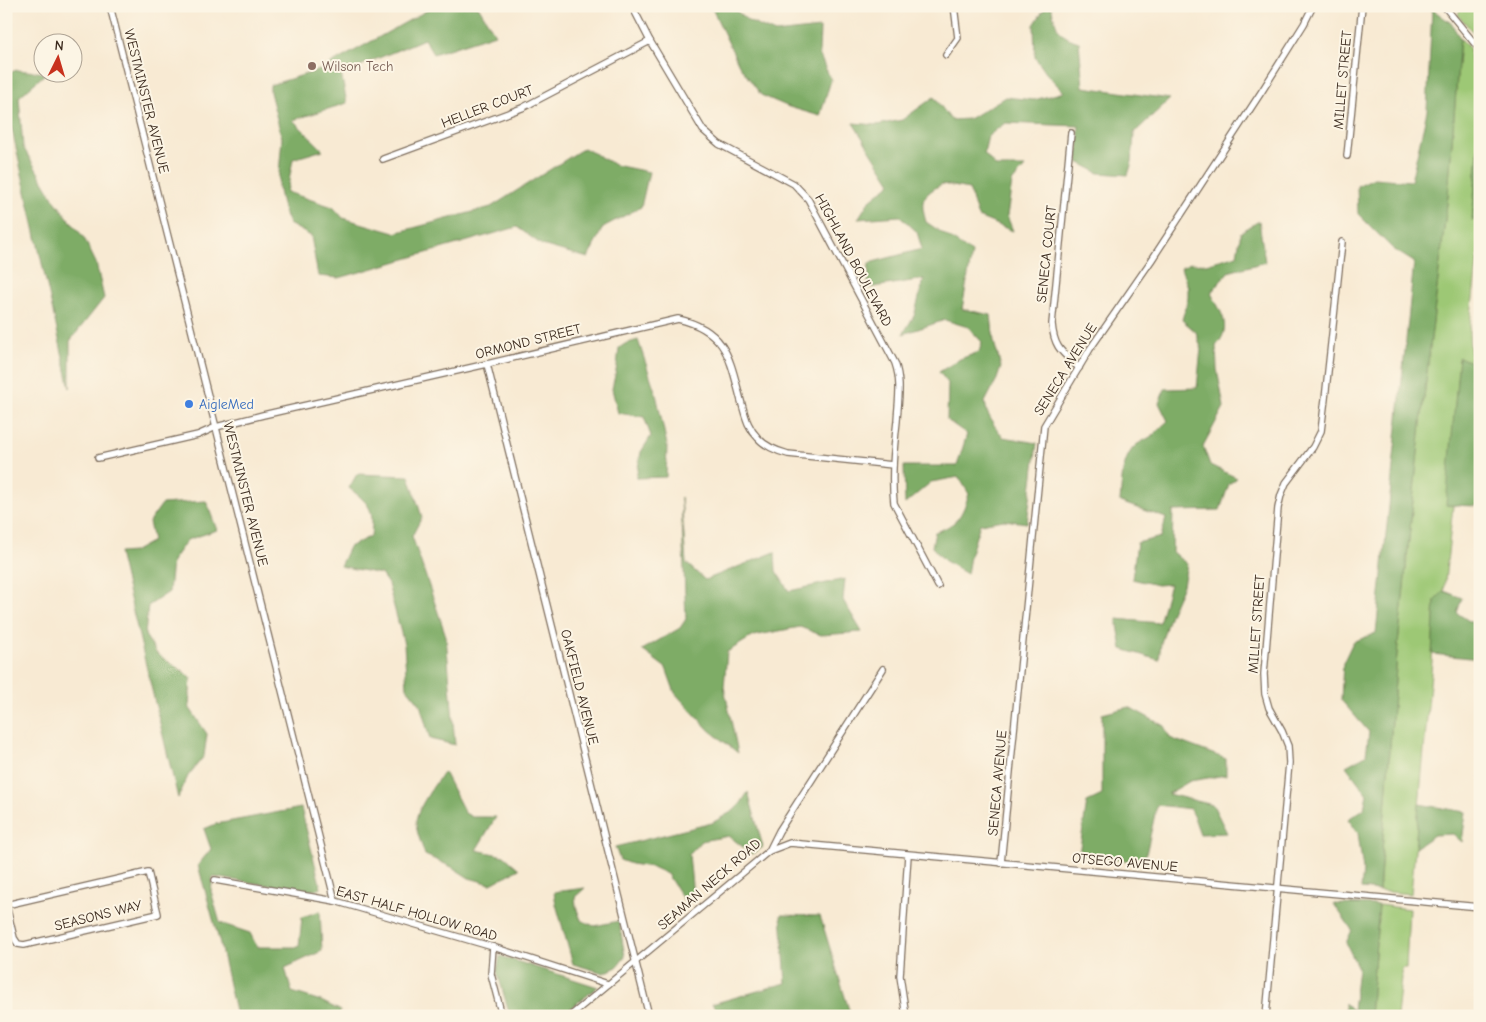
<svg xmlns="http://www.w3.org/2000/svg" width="1486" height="1022" font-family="'Comic Neue',sans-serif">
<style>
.green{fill:#9dc875;stroke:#6c794a}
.forest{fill:#7eac66;stroke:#5c6b42}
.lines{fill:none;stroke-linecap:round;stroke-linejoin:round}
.street-casing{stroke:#7d6d5d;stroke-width:8}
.street{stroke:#fff;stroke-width:5.5}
.education-dot{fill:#8d6e63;stroke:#fcf5e5;stroke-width:2}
.shop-dot{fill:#3f7fe0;stroke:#fcf5e5;stroke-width:2}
.labels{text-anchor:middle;stroke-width:4;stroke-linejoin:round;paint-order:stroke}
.education-label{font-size:14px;fill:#785e54;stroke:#fcf5e5;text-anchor:start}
.street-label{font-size:14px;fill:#3b2a1e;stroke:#fcf5e5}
.shop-label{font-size:14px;fill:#366cbe;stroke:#fcf5e5;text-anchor:start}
</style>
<rect width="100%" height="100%" fill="#fcf5e5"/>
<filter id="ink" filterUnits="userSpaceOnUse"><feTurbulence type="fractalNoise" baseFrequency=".02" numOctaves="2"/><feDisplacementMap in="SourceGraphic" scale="10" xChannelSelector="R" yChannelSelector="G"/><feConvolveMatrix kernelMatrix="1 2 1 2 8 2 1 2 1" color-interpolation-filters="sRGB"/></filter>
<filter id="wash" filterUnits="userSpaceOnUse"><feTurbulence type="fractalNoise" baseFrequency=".0096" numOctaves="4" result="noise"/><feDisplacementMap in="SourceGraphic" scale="20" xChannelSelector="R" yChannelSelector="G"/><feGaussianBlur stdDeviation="1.12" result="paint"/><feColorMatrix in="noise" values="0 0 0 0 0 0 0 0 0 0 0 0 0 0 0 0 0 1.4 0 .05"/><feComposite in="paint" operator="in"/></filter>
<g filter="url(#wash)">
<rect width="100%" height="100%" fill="#f8ead3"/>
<!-- green -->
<g class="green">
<polygon points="1461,6 1480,6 1480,40 1458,15"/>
<polygon points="1460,38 1470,49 1470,60 1480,79 1480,131 1472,220 1480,219 1480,237 1469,333 1471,362 1459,358 1447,505 1453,506 1444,591 1435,600 1432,662 1411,894 1379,891 1397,654 1422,414 1448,195"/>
<polygon points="1379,905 1409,909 1406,968 1402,968 1397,1016 1370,1016"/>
</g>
<!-- forest -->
<g class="forest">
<polygon points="435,6 478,6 495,34 433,54 424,39 341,74 347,103 293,120 323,150 293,159 287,192 333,207 343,218 395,233 491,207 584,148 615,165 649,172 641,207 603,227 588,258 542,245 517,227 339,278 318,276 311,236 289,224 283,209 278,186 282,138 270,92 270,85 320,70"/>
<polygon points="711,6 731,6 748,21 775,33 820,28 819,54 831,80 820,116 789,107 761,95 739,65"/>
<path d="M1046 6H1051C1057 28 1056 35 1079 42L1083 87 1170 99 1134 133 1132 162 1128 175 1099 173 1078 162 1079 126 1005 123 988 136 984 153 996 167H1025L1012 182 1007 216 1013 231 978 217 969 189 942 184C921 196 920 200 926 222L972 253 962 309 991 315 994 342 1001 367 997 379 985 402 987 412 994 425 1003 437 1037 443 1027 523 1004 520 980 524 970 556 967 574 944 560 932 547 935 532C958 525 962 515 969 494L959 477 931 482 905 504 904 466H957L967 434 947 420 948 383 939 372 960 359 979 352 982 342 968 327 945 320 903 334 914 316 924 279 868 288 869 263 922 249 917 232 900 216 858 219 869 201 891 183 853 123 877 125 902 120 934 97 951 120 969 119 1005 97 1034 100 1064 92 1046 73 1035 57 1034 25Z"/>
<polygon points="1432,9 1451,23 1460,38 1448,195 1422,414 1397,654 1379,891 1361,889 1363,870 1358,833 1348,819 1364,809 1367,794 1346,766 1366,755 1369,732 1341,700 1343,663 1353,642 1376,633 1414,262 1393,249 1358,214 1357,186 1374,178 1411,181 1427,111"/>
<polygon points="17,70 46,73 19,97 23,147 55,201 84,238 96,263 104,298 70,341 70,388 6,103 6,74"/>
<polygon points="1480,130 1480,219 1472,220"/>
<path d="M1259 221 1265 262 1228 272 1211 293C1221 313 1233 326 1216 346L1217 369 1224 407 1203 446 1210 465 1237 478 1229 484 1220 510 1173 511 1172 552 1187 564 1183 585 1170 614 1161 643 1159 660 1122 649 1117 619 1159 623 1170 584 1157 585 1132 579 1137 543 1161 537 1166 518 1120 502C1122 483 1121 459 1136 445 1142 441 1148 439 1153 435 1158 431 1163 425 1168 421L1159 403 1165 389 1197 388 1201 348 1196 332 1182 320 1188 298V287L1181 268 1190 263 1206 264 1237 255 1241 232Z"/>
<polygon points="638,340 656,394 667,445 666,477 636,478 641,452 651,436 644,417 618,413 612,389 617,366 619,348 625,344"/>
<polygon points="1459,357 1471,362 1480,364 1480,506 1446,505"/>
<path d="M357 474 409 476 422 517 412 536 446 636 455 745 430 739 420 704 407 688 404 644 388 584 381 574 340 566 349 547 371 536C374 509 371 505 349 488Z"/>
<polygon points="681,497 686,563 705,580 775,552 776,571 789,591 845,579 843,600 862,632 821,635 800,627 753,636 727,652 724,687 738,753 709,730 675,693 666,668 642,650 680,628 686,619"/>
<polygon points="206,501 217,530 187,540 172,561 169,592 148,606 145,635 157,654 191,677 189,707 207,734 204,756 188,776 178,798 119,553 133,552 153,541 149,522 162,504"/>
<polygon points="1444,591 1462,598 1457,613 1469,621 1480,625 1480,659 1432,654 1435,600"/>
<polygon points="1129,707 1164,726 1170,738 1226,759 1226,775 1190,781 1168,794 1213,805 1227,833 1200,834 1191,809 1157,805 1144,863 1079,854 1087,802 1102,795 1102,714"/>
<path d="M444 772 465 813 472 817H496L476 850 504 856 519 869 491 884 469 878 452 867 425 855C422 845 417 834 416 824 415 811 436 782 444 772Z"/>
<polygon points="748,792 763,847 752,854 729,836 701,841 689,854 693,896 683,899 667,874 652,867 631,864 620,860 615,847 712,823 733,811 741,803"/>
<polygon points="1419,804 1466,812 1462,842 1453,834 1434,835 1415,848"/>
<polygon points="301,808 321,888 308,891 213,877 211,891 220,923 250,933 257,947 299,947 302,917 320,911 322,951 285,968 292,992 321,1001 341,1011 338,1016 236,1016 220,944 198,865 211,849 204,829 216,824"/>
<polygon points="585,888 575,897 576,907 581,920 594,926 619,921 625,957 617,967 604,973 573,964 556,904 554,892"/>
<polygon points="1334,904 1379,905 1370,1016 1345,1016 1345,1003 1353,1011 1358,968 1346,943 1352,930"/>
<polygon points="781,915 820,916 850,1013 840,1014 839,1016 723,1016 712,1004 786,983"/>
<polygon points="500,956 598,987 560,1016 510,1016 497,971"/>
</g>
</g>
<g filter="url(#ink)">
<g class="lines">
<!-- street casing -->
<g class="street-casing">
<g id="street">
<polyline points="110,6 335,901"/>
<path d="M632 6 650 41 703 130 719 144 794 184 808 199 895 363C902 383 898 401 897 421 894 448 891 476 894 503L938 586"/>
<polyline points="1444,6 1480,50"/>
<polyline points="946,55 958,38 954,6"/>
<path d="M1071 133 1052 324C1054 348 1062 352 1079 368"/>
<polyline points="1347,156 1362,6"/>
<polyline points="383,159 522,108 650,41"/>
<polyline points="487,364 649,1016"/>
<path d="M98 458 198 435 216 427 263 415 487 364 678 319C730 331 730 363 743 408 746 419 749 429 758 438 766 447 777 451 788 454L893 465"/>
<polyline points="769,851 790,843 1480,907"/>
<polyline points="1001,863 1044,426 1090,349 1151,261 1262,91 1304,24 1313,6"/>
<polyline points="215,880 335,901 493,947 608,984"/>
<polyline points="6,905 148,872 158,914 24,945 18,944 14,938 6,905"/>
<polyline points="493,947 491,974 502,1016"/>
<polyline points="570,1016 769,851 779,831 883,669"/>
<polyline points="906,1016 900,976 908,855"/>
<polyline points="1266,1016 1289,763 1288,746 1282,731 1269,708 1265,694 1264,674 1278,508 1281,495 1286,483 1313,447 1321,431 1325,399 1342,242"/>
</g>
</g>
<!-- street -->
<use href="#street" class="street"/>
</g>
</g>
<!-- markers -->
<circle class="education-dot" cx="312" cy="66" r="5"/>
<circle class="shop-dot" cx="189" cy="404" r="5"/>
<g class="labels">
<!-- education labels -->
<g class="education-label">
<text x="322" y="71">Wilson Tech</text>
</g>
<!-- street labels -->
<g class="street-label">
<text transform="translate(1342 80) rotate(-85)" y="5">MILLET STREET</text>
<text transform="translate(147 101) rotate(76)" y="5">WESTMINSTER AVENUE</text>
<text transform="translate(487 106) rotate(-21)" y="5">HELLER COURT</text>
<text transform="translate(1046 254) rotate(-84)" y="5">SENECA COURT</text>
<text transform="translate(854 260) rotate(62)" y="5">HIGHLAND BOULEVARD</text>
<text transform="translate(528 341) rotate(-14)" y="5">ORMOND STREET</text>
<text transform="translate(1065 369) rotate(-58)" y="5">SENECA AVENUE</text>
<text transform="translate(246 494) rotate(76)" y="5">WESTMINSTER AVENUE</text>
<text transform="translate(1256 624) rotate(-86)" y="5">MILLET STREET</text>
<text transform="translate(580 687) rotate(76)" y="5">OAKFIELD AVENUE</text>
<text transform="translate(997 783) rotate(-85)" y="5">SENECA AVENUE</text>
<text transform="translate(1125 862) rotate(5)" y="5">OTSEGO AVENUE</text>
<text transform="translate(709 884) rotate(-41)" y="5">SEAMAN NECK ROAD</text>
<text transform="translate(417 913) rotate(16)" y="5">EAST HALF HOLLOW ROAD</text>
<text transform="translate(98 915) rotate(-14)" y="5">SEASONS WAY</text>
</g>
<!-- shop labels -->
<g class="shop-label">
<text x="199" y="409">AigleMed</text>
</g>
</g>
<!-- margin -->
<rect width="1486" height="1022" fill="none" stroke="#fcf5e5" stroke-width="25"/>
<!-- north arrow -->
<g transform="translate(58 58) rotate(5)"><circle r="24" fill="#fcf5e5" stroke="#afa495"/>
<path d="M0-4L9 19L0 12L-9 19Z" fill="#c8321e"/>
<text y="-8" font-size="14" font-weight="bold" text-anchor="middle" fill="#3b2a1e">N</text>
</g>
</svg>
